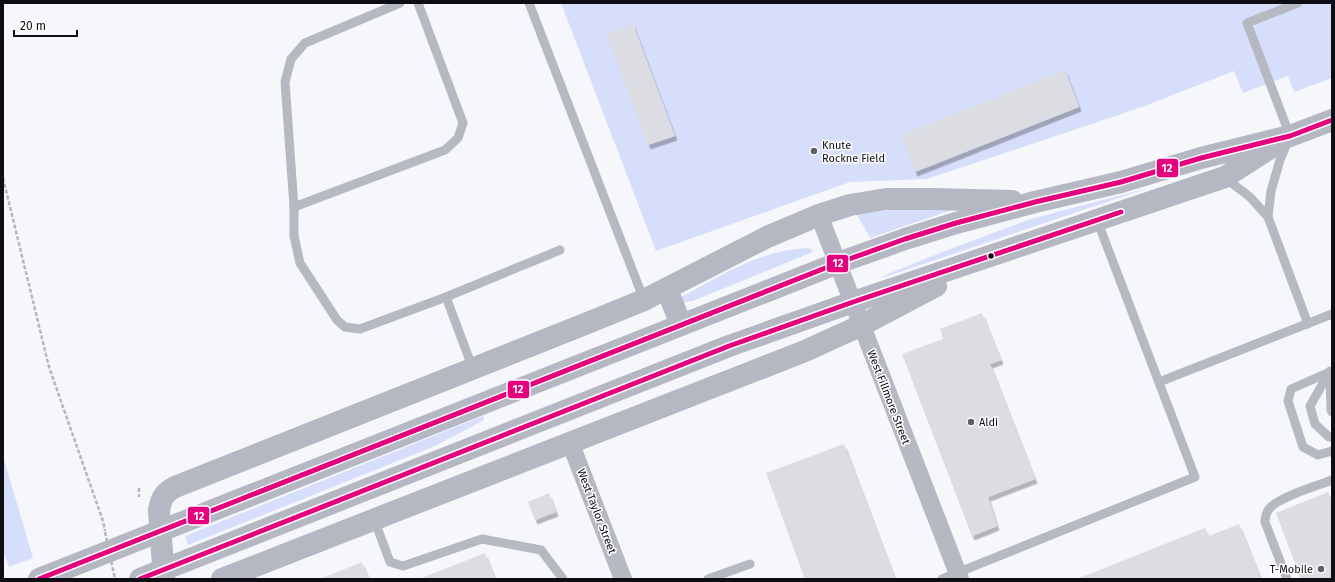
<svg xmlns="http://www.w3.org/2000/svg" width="1335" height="582" font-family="'Fira Sans',sans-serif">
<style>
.green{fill:#d7defb}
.building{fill:#dcdde2;filter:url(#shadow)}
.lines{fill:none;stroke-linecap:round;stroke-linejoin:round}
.path{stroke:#b5b7be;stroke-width:2.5;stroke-dasharray:4 2;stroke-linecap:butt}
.service{stroke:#b6b8c2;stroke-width:9}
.minor{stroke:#b6b8c2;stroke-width:18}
.secondary{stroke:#b5b7c2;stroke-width:22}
.path-bridge{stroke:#b5b7be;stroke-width:2.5;stroke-dasharray:4 2;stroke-linecap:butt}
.secondary-bridge{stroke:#b5b7c2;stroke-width:22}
.bus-1-casing{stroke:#fff;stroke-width:8}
.bus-1{stroke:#e5007d;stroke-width:5}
.poi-dot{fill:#5f6065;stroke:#fff;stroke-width:1.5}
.bus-dot{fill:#0d0e14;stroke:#fff;stroke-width:1.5}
.labels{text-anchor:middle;stroke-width:3;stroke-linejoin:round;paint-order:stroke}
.poi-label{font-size:11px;fill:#0d0e14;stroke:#fff;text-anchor:start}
.street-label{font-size:11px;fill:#0d0e14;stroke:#fff}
.line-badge{stroke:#fff;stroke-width:1.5}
.badge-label{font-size:11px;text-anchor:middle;font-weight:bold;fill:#fff}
</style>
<defs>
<filter id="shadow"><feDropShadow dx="2.5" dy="4.5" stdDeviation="0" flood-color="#0004"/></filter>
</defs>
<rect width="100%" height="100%" fill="#f6f7fb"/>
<!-- green -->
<g class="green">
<polygon points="561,3 1332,3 1332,78 1294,92 1288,76 1243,93 1234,71 1142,107 927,179 850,182 656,251"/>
<polygon points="1148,188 882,278 880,278 890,273 945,251 1031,219"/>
<polygon points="899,209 952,210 870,238 857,214"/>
<path d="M807 248 811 249 813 252 690 302V301L683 303 681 298 683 296C722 275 761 250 807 248Z"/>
<polygon points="483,416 484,420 435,446 188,545 185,536"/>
<polygon points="3,456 33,558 9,567 3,550"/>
</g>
<!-- building -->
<g class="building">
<polygon points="633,24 675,136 648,145 606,34"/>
<polygon points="1065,70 1079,107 915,172 901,135"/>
<polygon points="982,313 1001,360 990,364 1035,479 988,497 997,526 972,536 902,354 943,339 940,329"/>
<polygon points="844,444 895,579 805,579 766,473"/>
<polygon points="1328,492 1332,502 1332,579 1301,579 1276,513"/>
<polygon points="549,493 556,512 535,520 528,502"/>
<polygon points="1239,524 1261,579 1077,579 1205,528 1209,536"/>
<polygon points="485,553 495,579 419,579"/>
<polygon points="362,562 369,579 320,579"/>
</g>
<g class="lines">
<!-- path -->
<g class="path">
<polyline points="3,178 49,367 103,521 105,531"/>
<polyline points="139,488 139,497"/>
</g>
<!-- service -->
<g class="service">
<polyline points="400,3 305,43 291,59 285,82 294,207 294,236 300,263 337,320 345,327 360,329 446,297 560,250"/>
<polyline points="529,3 644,300"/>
<polyline points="1225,178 1250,197 1268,217 1308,324"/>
<polyline points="294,207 445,150 458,138 463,123 418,3"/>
<polyline points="1268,217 1271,191 1280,160 1290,136 1247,23 1298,3"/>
<polyline points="446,297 473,369"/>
<polyline points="1330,371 1310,406 1315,424 1329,437 1332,437"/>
<polyline points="1332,371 1291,389 1288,401 1303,447 1318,455 1332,451"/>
<polyline points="1330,373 1331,410 1332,412"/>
<polyline points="1159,382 1332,314"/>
<polyline points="374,519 390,562 403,566 482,539 541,550 563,579"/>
<polyline points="708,579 750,564"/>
<polyline points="942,579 1195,477 1097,220"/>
<path d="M1287 579 1265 522C1265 517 1266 513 1269 509 1278 497 1317 486 1332 480"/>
</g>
<!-- minor -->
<g class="minor">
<polyline points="819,215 960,579"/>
<polyline points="570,442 623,579"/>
</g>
<!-- secondary -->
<g class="secondary">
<polyline points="667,289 681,325"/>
<path d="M159 511C161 498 164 493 175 487L590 322 644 300 767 237 819 215 850 205 886 199H933L1012 201"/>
<polyline points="39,579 838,263 905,239 956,223 1035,202 1121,182 1201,158 1290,136 1332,120"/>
<polyline points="140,579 729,346 853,302 1225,177 1275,145"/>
<polyline points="222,579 805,351 862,325 936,286"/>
</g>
<!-- path-bridge -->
<polyline class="path-bridge" points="105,532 115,579"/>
<!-- secondary-bridge -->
<polyline class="secondary-bridge" points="159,511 164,579"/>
<!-- bus-1 casing -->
<g class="bus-1-casing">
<g id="bus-1">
<polyline points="39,579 838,263 905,239 956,223 1035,202 1121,182 1201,158 1290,136 1332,120"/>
<polyline points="140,579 729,346 853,302 1121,212"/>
</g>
</g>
<!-- bus-1 -->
<use href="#bus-1" class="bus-1"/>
</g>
<!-- markers -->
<g class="poi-dot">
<circle cx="814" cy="151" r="4"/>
<circle cx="971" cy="422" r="4"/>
<circle cx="1321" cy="569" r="4"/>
</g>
<circle class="bus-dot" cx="991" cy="256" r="3.5"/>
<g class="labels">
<!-- poi labels -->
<g class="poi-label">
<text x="822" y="149">Knute<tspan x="822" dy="13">Rockne Field</tspan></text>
<text x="979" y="426">Aldi</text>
<text x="1313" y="573" text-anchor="end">T-Mobile</text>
</g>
<!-- street labels -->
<g class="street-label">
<text transform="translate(889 397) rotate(69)" y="4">West Fillmore Street</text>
<text transform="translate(597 511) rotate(69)" y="4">West Taylor Street</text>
</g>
</g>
<g class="line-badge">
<rect x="1156" y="158" width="23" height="20" rx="4" fill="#e5007d"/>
<rect x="826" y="254" width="23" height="19" rx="4" fill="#e5007d"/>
<rect x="507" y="380" width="23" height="19" rx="4" fill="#e5007d"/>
<rect x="187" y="506" width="23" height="19" rx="4" fill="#e5007d"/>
</g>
<g class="badge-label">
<text x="1167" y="172">12</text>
<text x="838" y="267">12</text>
<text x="518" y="393">12</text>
<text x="199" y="520">12</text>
</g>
<!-- border -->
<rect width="1335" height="582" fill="none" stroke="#0d0e14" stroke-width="8"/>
<!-- scale -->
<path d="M14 30v6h63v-6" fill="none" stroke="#0d0e14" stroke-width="2"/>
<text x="20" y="30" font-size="12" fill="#0d0e14" stroke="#ffffff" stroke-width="3" paint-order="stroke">20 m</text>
</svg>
